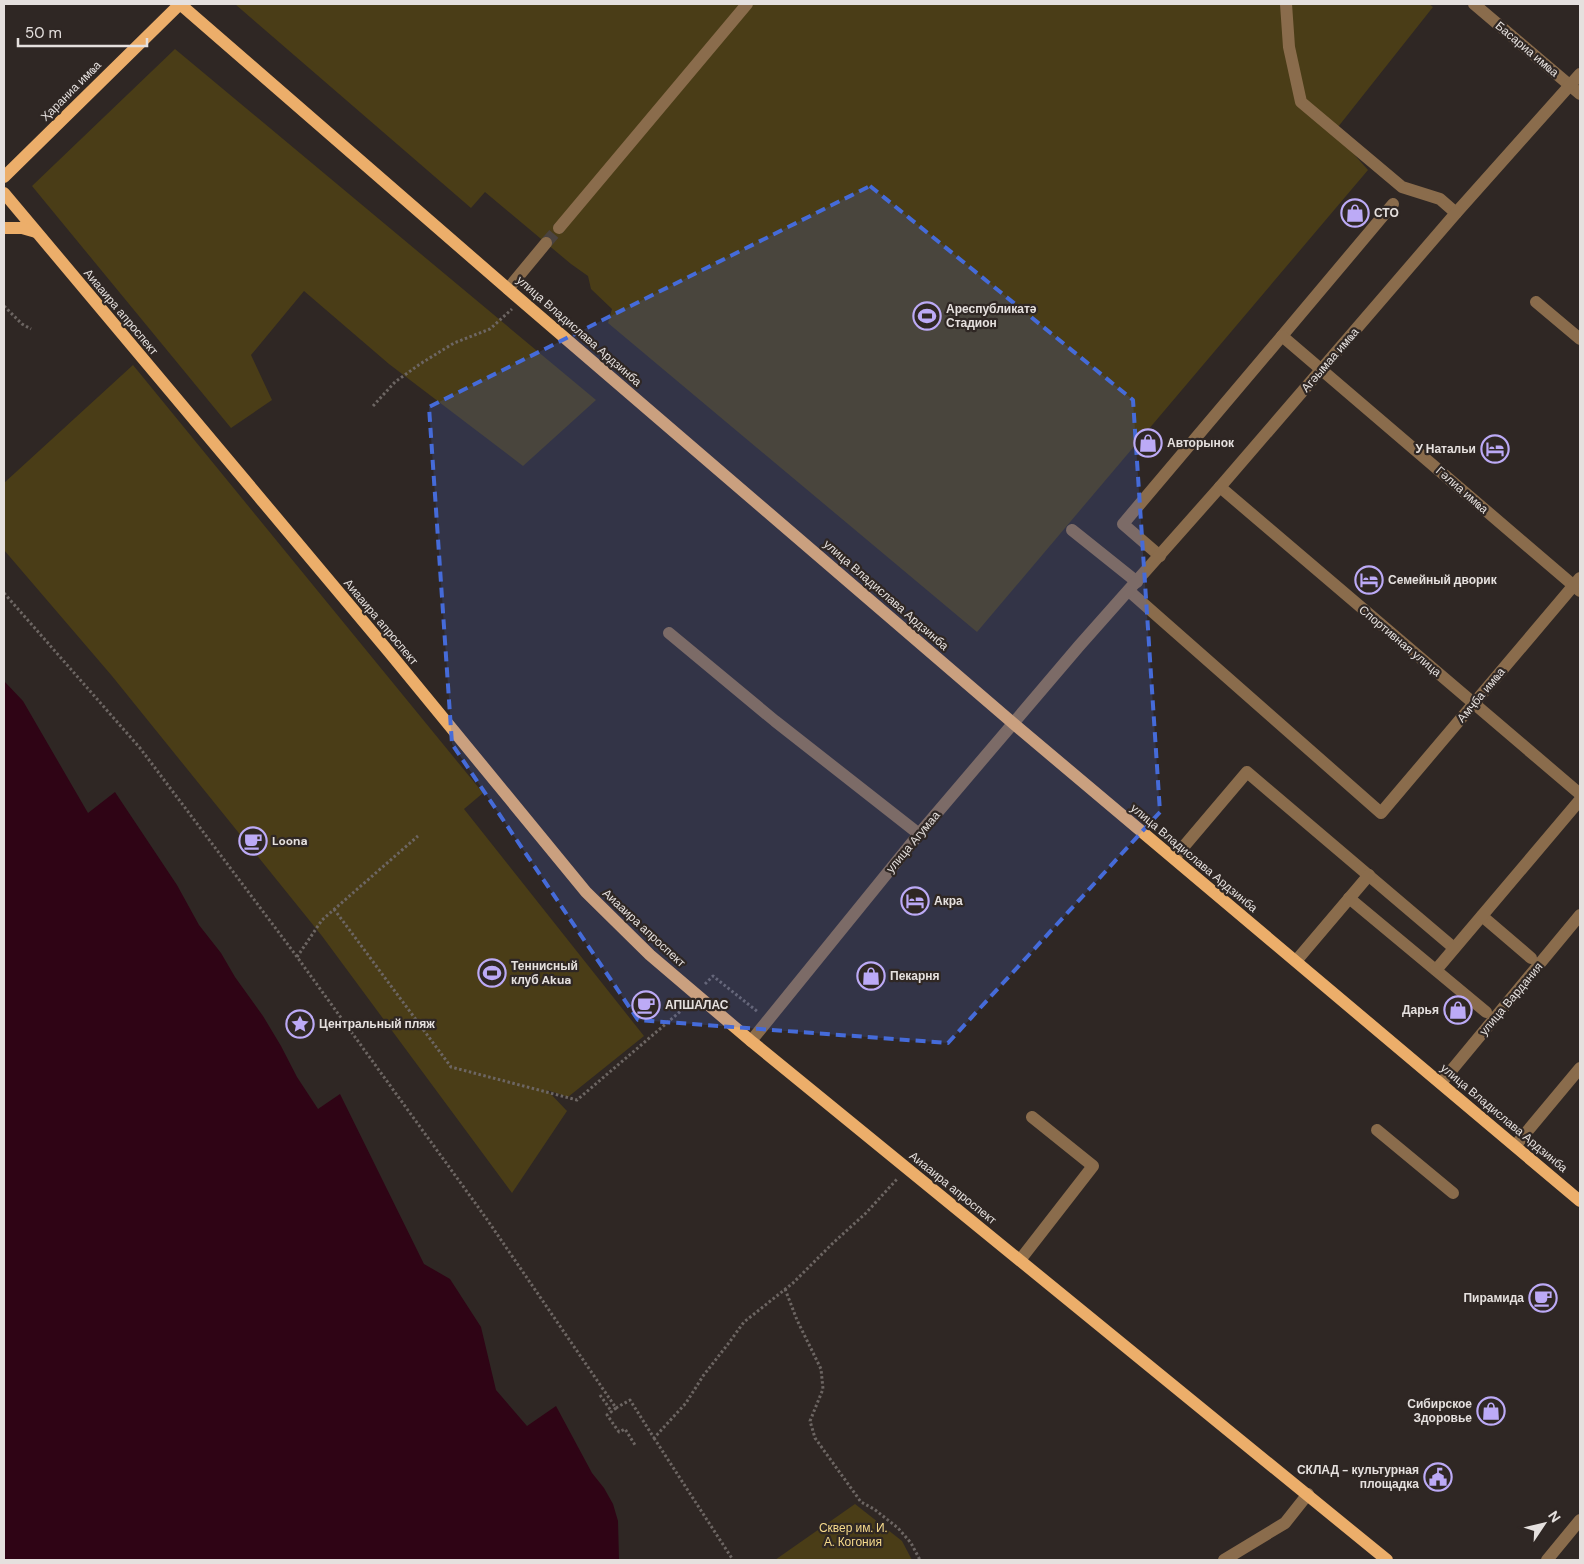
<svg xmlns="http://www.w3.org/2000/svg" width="1584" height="1564" font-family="'DM Sans',sans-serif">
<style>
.green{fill:#4a3d17}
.water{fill:#2f0415}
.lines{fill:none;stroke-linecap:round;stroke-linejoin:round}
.minor-tunnel{stroke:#4a4340;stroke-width:12;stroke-dasharray:12 6;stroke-linecap:butt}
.path{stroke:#6d6663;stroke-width:3;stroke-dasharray:2.5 2.5;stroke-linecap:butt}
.minor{stroke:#8a6c4c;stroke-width:12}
.major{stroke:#ecae6a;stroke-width:12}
.marked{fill:#456bd9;fill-opacity:0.2;stroke:#456bd9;stroke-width:4;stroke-dasharray:10 6;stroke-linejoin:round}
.labels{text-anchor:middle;stroke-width:4.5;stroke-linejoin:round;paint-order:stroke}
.street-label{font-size:12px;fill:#e5e0de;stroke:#2f2724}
.poi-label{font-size:12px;font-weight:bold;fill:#e5e0de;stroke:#2f2724;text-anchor:start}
.park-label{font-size:12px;fill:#f5d98b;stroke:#2f2724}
</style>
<rect width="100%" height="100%" fill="#2f2724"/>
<!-- green -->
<g class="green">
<polygon points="235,4 1429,4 1433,7 1334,132 1368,170 977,632 608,323 612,309 591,289 588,276 571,264 485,192 471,208"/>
<polygon points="175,49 596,400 523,466 389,364 304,291 251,355 272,400 231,428 32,186"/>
<polygon points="133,365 483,793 464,809 644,1036 568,1097 547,1090 567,1111 512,1193 322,936 112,676 4,550 4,483"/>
<polygon points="855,1504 902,1541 912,1560 775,1560"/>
</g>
<!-- water -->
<polygon class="water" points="4,681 23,701 88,813 115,792 177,885 199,925 221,953 235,977 263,1016 281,1046 297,1077 318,1109 340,1094 424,1264 450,1279 481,1327 496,1390 527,1426 556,1406 592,1473 604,1488 613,1504 618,1521 619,1560 4,1560"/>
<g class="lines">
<!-- minor-tunnel -->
<polyline class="minor-tunnel" points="546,243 559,228"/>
<!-- path -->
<g class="path">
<polyline points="4,306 22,324 31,329"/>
<polyline points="373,406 395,382 420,364 454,343 490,329 512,309"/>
<polyline points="4,593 140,748 292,950 486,1218 616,1408 630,1400 654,1438 686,1403 703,1376 728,1344 744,1322 793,1283 833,1243 866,1213 898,1178"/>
<polyline points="334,909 451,1067 577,1100 689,1004"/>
<polyline points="297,957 322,920 418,836"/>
<polyline points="705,984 713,976 758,1012"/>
<polyline points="785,1289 797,1320 821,1369 823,1389 810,1421 815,1438 861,1502 874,1509 898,1528 911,1543 920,1560"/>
<polyline points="600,1395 612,1412"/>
<polyline points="616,1408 607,1415 619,1432 625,1429 635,1445"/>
<polyline points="654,1438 733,1560"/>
</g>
<!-- minor -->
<g class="minor">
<polyline points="1286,4 1289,47 1301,102 1402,187 1440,199 1456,213"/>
<polyline points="1474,4 1580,94"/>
<polyline points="559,228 747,4"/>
<polyline points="508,289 546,243"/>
<polyline points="1536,302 1580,339"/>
<polyline points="1282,336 1393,204"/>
<polyline points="1220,487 1580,794"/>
<polyline points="1072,530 1137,582"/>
<polyline points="1160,556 1123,524 1282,336 1580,591"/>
<polyline points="1129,591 1381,813 1580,578"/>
<polyline points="669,633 775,721 919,834"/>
<polyline points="1174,858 1247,772 1454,948"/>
<polyline points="1349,898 1486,1012"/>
<polyline points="1482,916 1531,958"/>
<polyline points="1296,961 1369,875"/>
<polyline points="1436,970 1580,800"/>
<polyline points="751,1041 919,834 1079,646 1220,487 1456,213 1580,74"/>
<polyline points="1441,1083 1580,915"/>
<polyline points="1377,1130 1453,1193"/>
<polyline points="1515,1146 1580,1068"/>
<polyline points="1020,1260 1093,1166 1032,1117"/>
<polyline points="1224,1560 1285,1523 1308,1494"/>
<polyline points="1547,1560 1580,1520"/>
</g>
<!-- major -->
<g class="major">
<polyline points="4,177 180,4 508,289 1014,724 1580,1201"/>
<polyline points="4,193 389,652 586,892 650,955 751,1041 1387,1560"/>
<polyline points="4,228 22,228 36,232"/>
</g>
</g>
<!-- marked area -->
<path class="marked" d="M870 186 1133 400 1160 812 948 1043 638 1020 452 744 429 407Z"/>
<!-- icons -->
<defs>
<g id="shop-ring" transform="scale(1.4375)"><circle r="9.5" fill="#2f2724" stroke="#bcaaf6" stroke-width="1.5"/><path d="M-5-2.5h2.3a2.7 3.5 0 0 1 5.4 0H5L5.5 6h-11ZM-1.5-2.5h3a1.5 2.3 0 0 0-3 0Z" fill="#bcaaf6"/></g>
<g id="stadium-ring" transform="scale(1.4375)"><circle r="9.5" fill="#2f2724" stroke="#bcaaf6" stroke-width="1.5"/><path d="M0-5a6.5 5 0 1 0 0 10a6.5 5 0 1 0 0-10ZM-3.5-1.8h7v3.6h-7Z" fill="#bcaaf6"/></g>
<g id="hotel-ring" transform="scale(1.4375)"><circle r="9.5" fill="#2f2724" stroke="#bcaaf6" stroke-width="1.5"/><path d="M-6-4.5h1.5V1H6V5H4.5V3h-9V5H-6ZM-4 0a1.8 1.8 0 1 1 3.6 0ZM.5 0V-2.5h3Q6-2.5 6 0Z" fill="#bcaaf6"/></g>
<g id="cafe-ring" transform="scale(1.4375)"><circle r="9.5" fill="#2f2724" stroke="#bcaaf6" stroke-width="1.5"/><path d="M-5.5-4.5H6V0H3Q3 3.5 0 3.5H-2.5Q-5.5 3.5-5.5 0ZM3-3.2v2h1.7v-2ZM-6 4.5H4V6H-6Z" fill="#bcaaf6"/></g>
<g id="sight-ring" transform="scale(1.4375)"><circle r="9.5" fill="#2f2724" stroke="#bcaaf6" stroke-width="1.5"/><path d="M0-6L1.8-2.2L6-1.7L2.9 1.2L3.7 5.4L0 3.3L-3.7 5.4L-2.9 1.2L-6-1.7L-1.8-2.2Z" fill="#bcaaf6"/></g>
<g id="civic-ring" transform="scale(1.4375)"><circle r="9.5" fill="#2f2724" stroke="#bcaaf6" stroke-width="1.5"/><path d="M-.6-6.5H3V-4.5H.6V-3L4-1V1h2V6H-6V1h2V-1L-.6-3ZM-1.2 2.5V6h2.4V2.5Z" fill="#bcaaf6"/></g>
</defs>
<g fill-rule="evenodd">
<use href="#shop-ring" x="1355" y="213"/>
<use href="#stadium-ring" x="927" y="316"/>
<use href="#shop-ring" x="1148" y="443"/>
<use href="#hotel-ring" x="1495" y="449"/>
<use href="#hotel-ring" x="1369" y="580"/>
<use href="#cafe-ring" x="253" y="841"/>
<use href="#hotel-ring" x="915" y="901"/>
<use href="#stadium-ring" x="492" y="973"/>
<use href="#shop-ring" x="871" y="976"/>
<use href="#cafe-ring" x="646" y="1005"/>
<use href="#shop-ring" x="1458" y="1010"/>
<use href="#sight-ring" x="300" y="1024"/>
<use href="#cafe-ring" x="1543" y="1298"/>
<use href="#shop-ring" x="1491" y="1411"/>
<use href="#civic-ring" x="1438" y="1477"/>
</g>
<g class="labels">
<!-- street labels -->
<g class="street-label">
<text transform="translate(1527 49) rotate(40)" y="4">Басариа имҩа</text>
<text transform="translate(71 91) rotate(-45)" y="4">Ҳараниа имҩа</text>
<text transform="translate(121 312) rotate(50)" y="4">Аиааира апроспект</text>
<text transform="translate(579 331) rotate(41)" y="4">улица Владислава Ардзинба</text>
<text transform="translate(1330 360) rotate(-49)" y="4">Агәымаа имҩа</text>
<text transform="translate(1462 490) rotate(41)" y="4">Гәлиа имҩа</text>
<text transform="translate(886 595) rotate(41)" y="4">улица Владислава Ардзинба</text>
<text transform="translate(381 622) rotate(50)" y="4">Аиааира апроспект</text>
<text transform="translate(1400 641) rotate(40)" y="4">Спортивная улица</text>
<text transform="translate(1481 695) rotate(-50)" y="4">Амҷба имҩа</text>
<text transform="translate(913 842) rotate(-50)" y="4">улица Агумаа</text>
<text transform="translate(1194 858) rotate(40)" y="4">улица Владислава Ардзинба</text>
<text transform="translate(644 928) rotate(43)" y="4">Аиааира апроспект</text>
<text transform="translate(1511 999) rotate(-50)" y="4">улица Вардания</text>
<text transform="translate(1504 1118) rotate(40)" y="4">улица Владислава Ардзинба</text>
<text transform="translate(953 1188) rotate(39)" y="4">Аиааира апроспект</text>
</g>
<!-- poi labels -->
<g class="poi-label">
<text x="1374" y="217">СТО</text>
<text x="946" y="313">Ареспубликатә<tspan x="946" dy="14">Стадион</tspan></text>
<text x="1167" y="447">Авторынок</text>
<text x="1476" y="453" text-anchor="end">У Натальи</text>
<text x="1388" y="584">Семейный дворик</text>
<text x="272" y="845">Loona</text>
<text x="934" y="905">Акра</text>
<text x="511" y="970">Теннисный<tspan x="511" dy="14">клуб Akua</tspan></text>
<text x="890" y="980">Пекарня</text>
<text x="665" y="1009">АПШАЛАС</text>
<text x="1439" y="1014" text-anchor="end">Дарья</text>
<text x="319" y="1028">Центральный пляж</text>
<text x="1524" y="1302" text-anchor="end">Пирамида</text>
<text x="1472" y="1408" text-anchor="end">Сибирское<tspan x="1472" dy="14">Здоровье</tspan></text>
<text x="1419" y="1474" text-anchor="end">СКЛАД - культурная<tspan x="1419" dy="14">площадка</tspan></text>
</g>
<!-- park labels -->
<g class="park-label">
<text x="853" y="1532">Сквер им. И.<tspan x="853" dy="14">А. Когония</tspan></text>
</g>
</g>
<!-- border -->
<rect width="1584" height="1564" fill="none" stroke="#e5e0de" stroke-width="10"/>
<!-- north arrow -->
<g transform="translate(1544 1524) rotate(55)" stroke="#2f2724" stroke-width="4" paint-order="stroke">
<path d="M0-4L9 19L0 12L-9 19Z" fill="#e5e0de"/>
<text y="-8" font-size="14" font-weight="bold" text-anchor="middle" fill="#e5e0de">N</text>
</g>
<!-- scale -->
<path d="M18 38v8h129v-8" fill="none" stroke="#e5e0de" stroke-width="2.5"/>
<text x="25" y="38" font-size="15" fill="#e5e0de" stroke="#2f2724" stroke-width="4" paint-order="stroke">50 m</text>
</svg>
